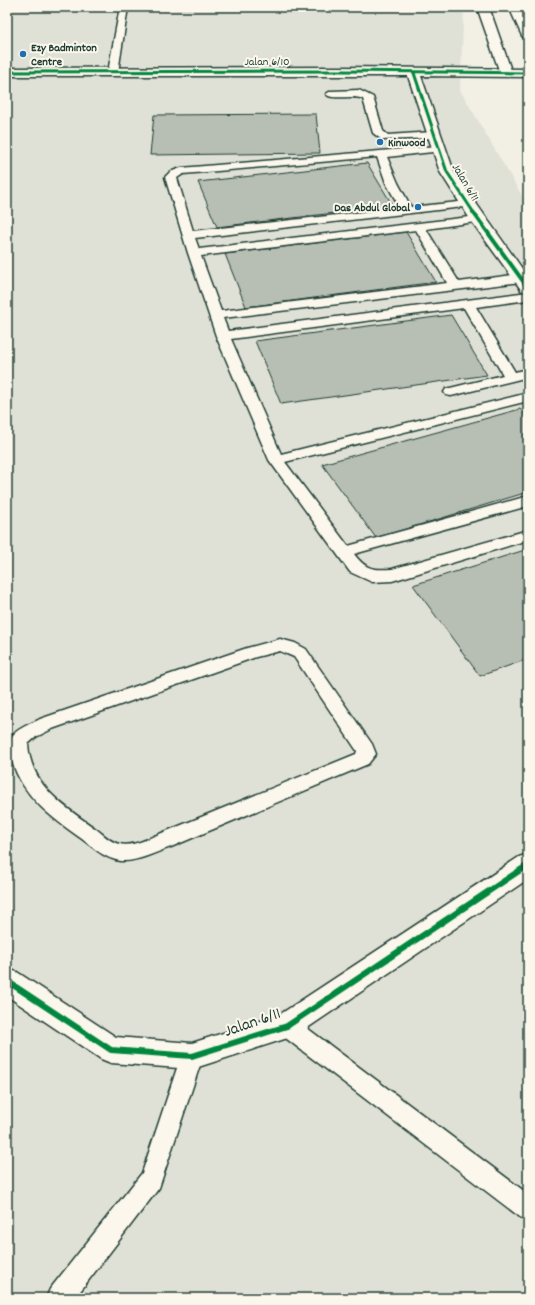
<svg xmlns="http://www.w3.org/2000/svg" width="535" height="1305" font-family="Dekko,sans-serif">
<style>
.built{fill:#e0e1d6}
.building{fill:#b7beb3;stroke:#1f3d34}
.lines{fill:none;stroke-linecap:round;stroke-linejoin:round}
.lane-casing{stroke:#1f3d34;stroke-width:3}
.street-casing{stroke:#1f3d34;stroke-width:3}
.secondary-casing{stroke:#1f3d34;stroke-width:3}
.lane{fill:#fbf7ec;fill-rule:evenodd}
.street{fill:#fbf7ec;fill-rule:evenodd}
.secondary{fill:#fbf7ec;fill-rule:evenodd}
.cycleway-far2-casing{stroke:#fbf7ec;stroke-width:4.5}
.cycleway-far1-casing{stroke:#fbf7ec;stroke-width:6}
.cycleway-casing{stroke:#fbf7ec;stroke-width:9}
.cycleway-far2{stroke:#00873e;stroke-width:3}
.cycleway-far1{stroke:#00873e;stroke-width:4}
.cycleway{stroke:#00873e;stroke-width:6}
.poi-dot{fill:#1f6fb2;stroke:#fbf7ec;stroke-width:1.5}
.labels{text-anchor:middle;stroke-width:4;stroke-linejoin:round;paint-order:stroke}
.far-poi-label{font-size:12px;font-weight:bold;fill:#1f3d34;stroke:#fbf7ec;text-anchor:start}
.far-street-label{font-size:12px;fill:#1f3d34;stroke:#fbf7ec}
.near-street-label{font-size:17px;fill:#1f3d34;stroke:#fbf7ec}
</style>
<rect width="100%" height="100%" fill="#f2f0e5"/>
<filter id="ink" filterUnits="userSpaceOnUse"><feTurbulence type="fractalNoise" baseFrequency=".025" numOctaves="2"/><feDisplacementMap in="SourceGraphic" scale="8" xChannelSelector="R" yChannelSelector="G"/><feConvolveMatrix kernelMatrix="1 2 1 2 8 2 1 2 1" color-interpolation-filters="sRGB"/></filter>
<g filter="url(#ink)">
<!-- built -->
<polygon class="built" points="7,7 464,7 460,90 528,206 528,1298 7,1298"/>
<!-- building -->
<g class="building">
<polygon points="316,114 320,153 150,155 154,115"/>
<polygon points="367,163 393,206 217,227 198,182"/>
<polygon points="406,232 436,282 246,307 225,254"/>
<polygon points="451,315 487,375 281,404 255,341"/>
<polygon points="520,409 528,417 528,492 376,538 322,464"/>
<polygon points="528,549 528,659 480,676 413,585"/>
</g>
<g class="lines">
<!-- lane casing -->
<g class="lane-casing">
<g id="lane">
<polygon points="120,7 128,7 118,72 113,75 108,72"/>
<path d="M359 90 373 97 383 131 388 135 433 132 438 135 433 138 382 140 373 133 363 99C353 94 332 101 326 94L331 91Z"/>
<path d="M438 146 442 147 443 149 442 151 387 157 398 183 411 207 468 201 472 202 474 204 472 206 195 238 199 249 478 216 484 219 482 221 426 229 459 282 521 274 527 278 521 282 223 318 228 331 528 292V300L476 307 515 372 528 369V377L451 396 446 395 444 392 446 389 503 375 464 308 231 339 281 454 528 393V401L285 462 348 546 528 496V506L354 554C366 570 373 570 392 569L528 530V540L392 581 372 582 350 572 269 460 216 336 188 253 165 177 170 172 181 168ZM377 157 386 183 400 208 193 231 177 178 183 174ZM416 230 447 283 221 311 201 256Z"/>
<path d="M280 639 295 643 306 649 372 744 376 754 368 764 171 847C156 852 138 862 121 861 105 859 94 848 82 839 52 818 23 797 12 761 10 755 9 746 10 740 14 729 31 724 40 719L247 648ZM280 651 294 657 357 751 356 754 157 835C145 840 132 847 119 844 110 842 103 834 96 829 64 806 31 787 28 744L36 737 52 729 256 657Z"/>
<polygon points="287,1016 295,1019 528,1194 528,1221 520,1217 279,1033 276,1026 279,1019"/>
<polygon points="192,1046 200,1049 203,1056 159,1188 75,1298 46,1298 50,1289 142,1173 181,1056 184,1049"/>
</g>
</g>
<!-- street casing -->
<g class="street-casing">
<g id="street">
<polygon points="341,67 528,69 528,77 421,76 454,172 528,277 528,293 522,291 470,219 440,172 408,76 7,76 7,68"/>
<polygon points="528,854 528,879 297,1035 192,1069 111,1063 101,1059 7,996 7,969 17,972 116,1037 192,1043 279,1015 519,857"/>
</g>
</g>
<!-- secondary casing -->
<g class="secondary-casing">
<g id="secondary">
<polygon points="477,7 489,7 512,73 510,76 502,76 500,73"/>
<polygon points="509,7 521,7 528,23 528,40 522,36"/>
</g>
</g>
<!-- lane -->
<use href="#lane" class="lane"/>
<!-- street -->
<use href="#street" class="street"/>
<!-- secondary -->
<use href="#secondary" class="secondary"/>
<!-- cycleway-far2 casing -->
<g class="cycleway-far2-casing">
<g id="cycleway-far2">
<polyline points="7,72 341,71 528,73"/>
<polyline points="414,73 447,172 474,213"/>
</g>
</g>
<!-- cycleway-far1 casing -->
<g class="cycleway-far1-casing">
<polyline id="cycleway-far1" points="473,212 528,288"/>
</g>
<!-- cycleway casing -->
<g class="cycleway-casing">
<polyline id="cycleway" points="7,981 111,1050 192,1056 287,1026 528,865"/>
</g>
<!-- cycleway-far2 -->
<use href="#cycleway-far2" class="cycleway-far2"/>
<!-- cycleway-far1 -->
<use href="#cycleway-far1" class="cycleway-far1"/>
<!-- cycleway -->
<use href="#cycleway" class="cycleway"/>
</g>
</g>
<!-- markers -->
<g class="poi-dot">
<circle cx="23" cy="54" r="4"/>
<circle cx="380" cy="142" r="4"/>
<circle cx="418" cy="207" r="4"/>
</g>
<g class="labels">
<!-- far-poi labels -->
<g class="far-poi-label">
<text x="31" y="51">Ezy Badminton<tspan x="31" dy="14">Centre</tspan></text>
<text x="388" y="146">Kinwood</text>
<text x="410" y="211" text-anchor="end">Das Abdul Global</text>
</g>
<!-- far-street labels -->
<g class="far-street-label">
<text x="267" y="65">Jalan 6/10</text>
<text transform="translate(466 182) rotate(59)" y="4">Jalan 6/11</text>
</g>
<!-- near-street labels -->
<g class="near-street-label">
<text transform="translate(252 1021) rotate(-19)" y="6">Jalan 6/11</text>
</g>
</g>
<!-- margin -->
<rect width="535" height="1305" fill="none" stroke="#fbf7ec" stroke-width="24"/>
<rect x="12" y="12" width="511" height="1281" fill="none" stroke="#1f3d34" stroke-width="1.5" filter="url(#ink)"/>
</svg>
